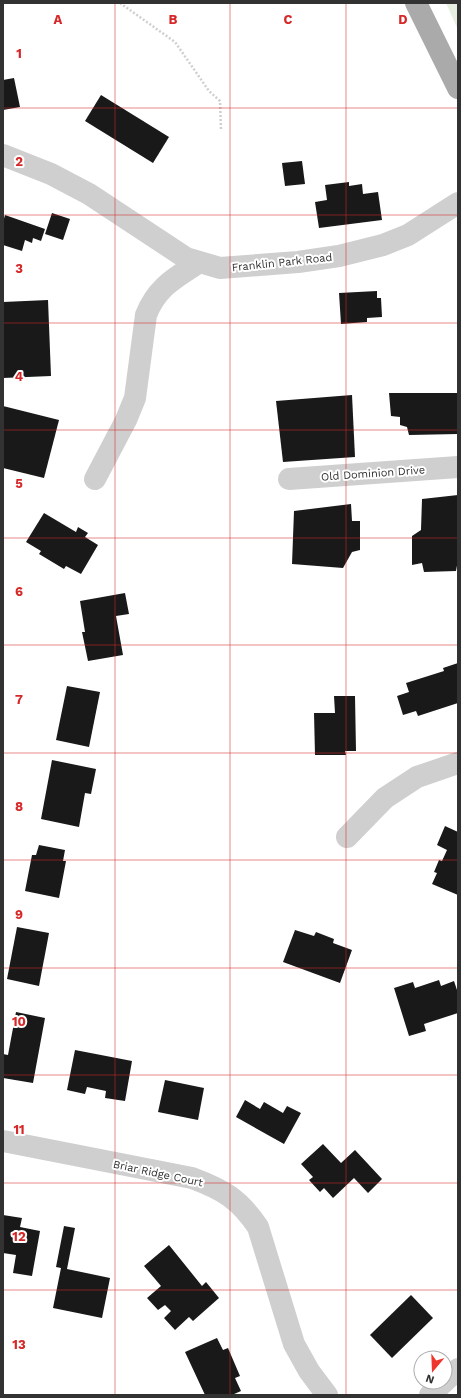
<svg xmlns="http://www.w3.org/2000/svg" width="461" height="1398" font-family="'Work Sans',sans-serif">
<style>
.green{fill:#e6efe0}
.building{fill:#191919}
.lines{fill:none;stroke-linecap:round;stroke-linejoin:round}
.path{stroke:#cfcfcf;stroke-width:2.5;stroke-dasharray:2 2;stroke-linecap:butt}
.minor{stroke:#cfcfcf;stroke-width:22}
.major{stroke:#aaa;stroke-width:22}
.grid{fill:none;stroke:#d62828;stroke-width:1;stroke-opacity:0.55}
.labels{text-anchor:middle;stroke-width:4;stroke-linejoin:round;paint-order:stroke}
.street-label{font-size:11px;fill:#323232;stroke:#fff}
.grid-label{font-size:13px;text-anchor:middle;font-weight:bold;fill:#d62828;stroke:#fff;stroke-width:4;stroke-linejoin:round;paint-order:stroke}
</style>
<rect width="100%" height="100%" fill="#fff"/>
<!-- green -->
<polygon class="green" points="446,3 458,3 458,30"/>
<!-- building -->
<g class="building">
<polygon points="14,78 20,107 3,110 3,80"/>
<polygon points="101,95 169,137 153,163 85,121"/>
<polygon points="302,161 305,184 285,186 282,163"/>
<polygon points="349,182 349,186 362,184 363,194 378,192 382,220 319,228 315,202 327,200 325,185"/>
<polygon points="52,213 70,219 63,240 45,234"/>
<polygon points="5,215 45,229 41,241 33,238 32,243 25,240 22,251 3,245 3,222"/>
<polygon points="377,291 377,298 381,298 382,317 367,318 367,322 341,324 339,293"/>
<polygon points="48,300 51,376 3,378 3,302"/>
<polygon points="389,393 458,393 458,434 409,435 407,427 400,425 400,417 391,416"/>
<polygon points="352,395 355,457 283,462 276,401"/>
<polygon points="3,406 59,420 44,478 3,468"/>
<polygon points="458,495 458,560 456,571 424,572 422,563 412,565 412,536 421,530 422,499"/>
<polygon points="351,504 352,521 360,521 360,550 352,552 343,568 292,564 294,511"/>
<polygon points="44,513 76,532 78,527 88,533 85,537 98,545 81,574 66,566 64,569 39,554 41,551 26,542"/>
<polygon points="125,593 129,614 116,616 123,655 88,661 82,632 85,632 80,601"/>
<polygon points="458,663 458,703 418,716 416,711 403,715 397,696 409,692 406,683 444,671 443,668"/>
<polygon points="67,686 100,692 89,747 56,740"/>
<polygon points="334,696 355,696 356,751 345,751 346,755 315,755 314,713 335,713"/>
<polygon points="52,760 96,769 91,794 85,793 79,827 41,819"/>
<polygon points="445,826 458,832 458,895 432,884 437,873 434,872 439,860 442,861 447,850 437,845"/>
<polygon points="39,845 65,850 63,861 66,861 59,898 25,891 32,855 36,855"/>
<polygon points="17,927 49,933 39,986 7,979"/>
<polygon points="295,930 314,936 316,932 334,939 333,943 352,950 340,983 283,962"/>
<polygon points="439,980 441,986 454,981 458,993 458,1013 424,1024 426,1031 409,1036 394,988 413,982 415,988"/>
<polygon points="16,1012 45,1018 33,1083 3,1078 3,1054 8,1055"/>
<polygon points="75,1050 132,1061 125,1101 105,1098 106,1091 87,1087 85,1094 67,1090"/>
<polygon points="165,1080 204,1088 198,1120 158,1112"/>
<polygon points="245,1100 260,1109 264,1102 283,1113 287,1106 301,1113 284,1144 236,1117"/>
<polygon points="323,1144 341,1163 355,1150 382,1179 368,1193 354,1178 333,1198 324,1188 320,1192 309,1180 313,1177 301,1164"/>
<polygon points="3,1215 22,1218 20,1227 40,1231 32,1276 13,1273 16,1255 3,1253"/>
<polygon points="64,1226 75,1228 67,1269 110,1278 102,1318 53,1308 61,1268 56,1267"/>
<polygon points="169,1245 202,1286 206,1282 219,1298 193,1321 189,1317 175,1330 164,1318 171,1311 165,1305 158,1310 147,1298 161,1286 144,1266"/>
<polygon points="411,1295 433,1318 392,1358 370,1335"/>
<polygon points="217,1338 223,1350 228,1348 240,1376 235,1378 241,1391 232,1395 205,1395 185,1352"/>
</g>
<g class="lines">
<!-- path -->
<polyline class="path" points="120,3 175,42 209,91 220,101 221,129"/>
<!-- minor -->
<g class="minor">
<polyline points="3,155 51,174 89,194 186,258 220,268 298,262 339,256 383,245 408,235 458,203"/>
<path d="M95 479 126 420 135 398 146 315C157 287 175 278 198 263"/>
<polyline points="289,479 458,467"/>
<polyline points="347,837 385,798 417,777 458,763"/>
<path d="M3 1141 192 1178C224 1190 239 1199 258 1227L294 1344 309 1371 327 1395"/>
<polyline points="445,1381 458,1369"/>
<polyline points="430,1395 444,1382"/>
</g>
<!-- major -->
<polyline class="major" points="416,3 458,88"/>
</g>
<!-- grid -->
<path class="grid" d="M115 3V1395M230 3V1395M346 3V1395M3 108H458M3 215H458M3 323H458M3 430H458M3 538H458M3 645H458M3 753H458M3 860H458M3 968H458M3 1075H458M3 1183H458M3 1290H458"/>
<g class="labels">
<!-- street labels -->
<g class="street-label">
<text transform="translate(282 262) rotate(-6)" y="4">Franklin Park Road</text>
<text transform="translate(373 473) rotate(-4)" y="4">Old Dominion Drive</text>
<text transform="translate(158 1173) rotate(12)" y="4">Briar Ridge Court</text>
</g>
</g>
<g class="grid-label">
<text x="58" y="24">A</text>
<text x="173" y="24">B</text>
<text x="288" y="24">C</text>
<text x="403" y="24">D</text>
<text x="19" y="58">1</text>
<text x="19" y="166">2</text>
<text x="19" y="273">3</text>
<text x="19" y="381">4</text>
<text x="19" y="488">5</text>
<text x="19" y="596">6</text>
<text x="19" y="704">7</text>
<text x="19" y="811">8</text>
<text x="19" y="919">9</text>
<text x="19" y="1026">10</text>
<text x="19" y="1134">11</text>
<text x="19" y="1241">12</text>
<text x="19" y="1349">13</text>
</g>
<!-- border -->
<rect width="461" height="1398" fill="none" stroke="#323232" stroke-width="8"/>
<!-- north arrow -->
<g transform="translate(433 1370) rotate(199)"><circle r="19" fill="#ffffff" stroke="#adadad"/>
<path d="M0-3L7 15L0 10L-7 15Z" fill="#ee362e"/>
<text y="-6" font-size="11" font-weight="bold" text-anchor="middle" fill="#323232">N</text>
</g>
</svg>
